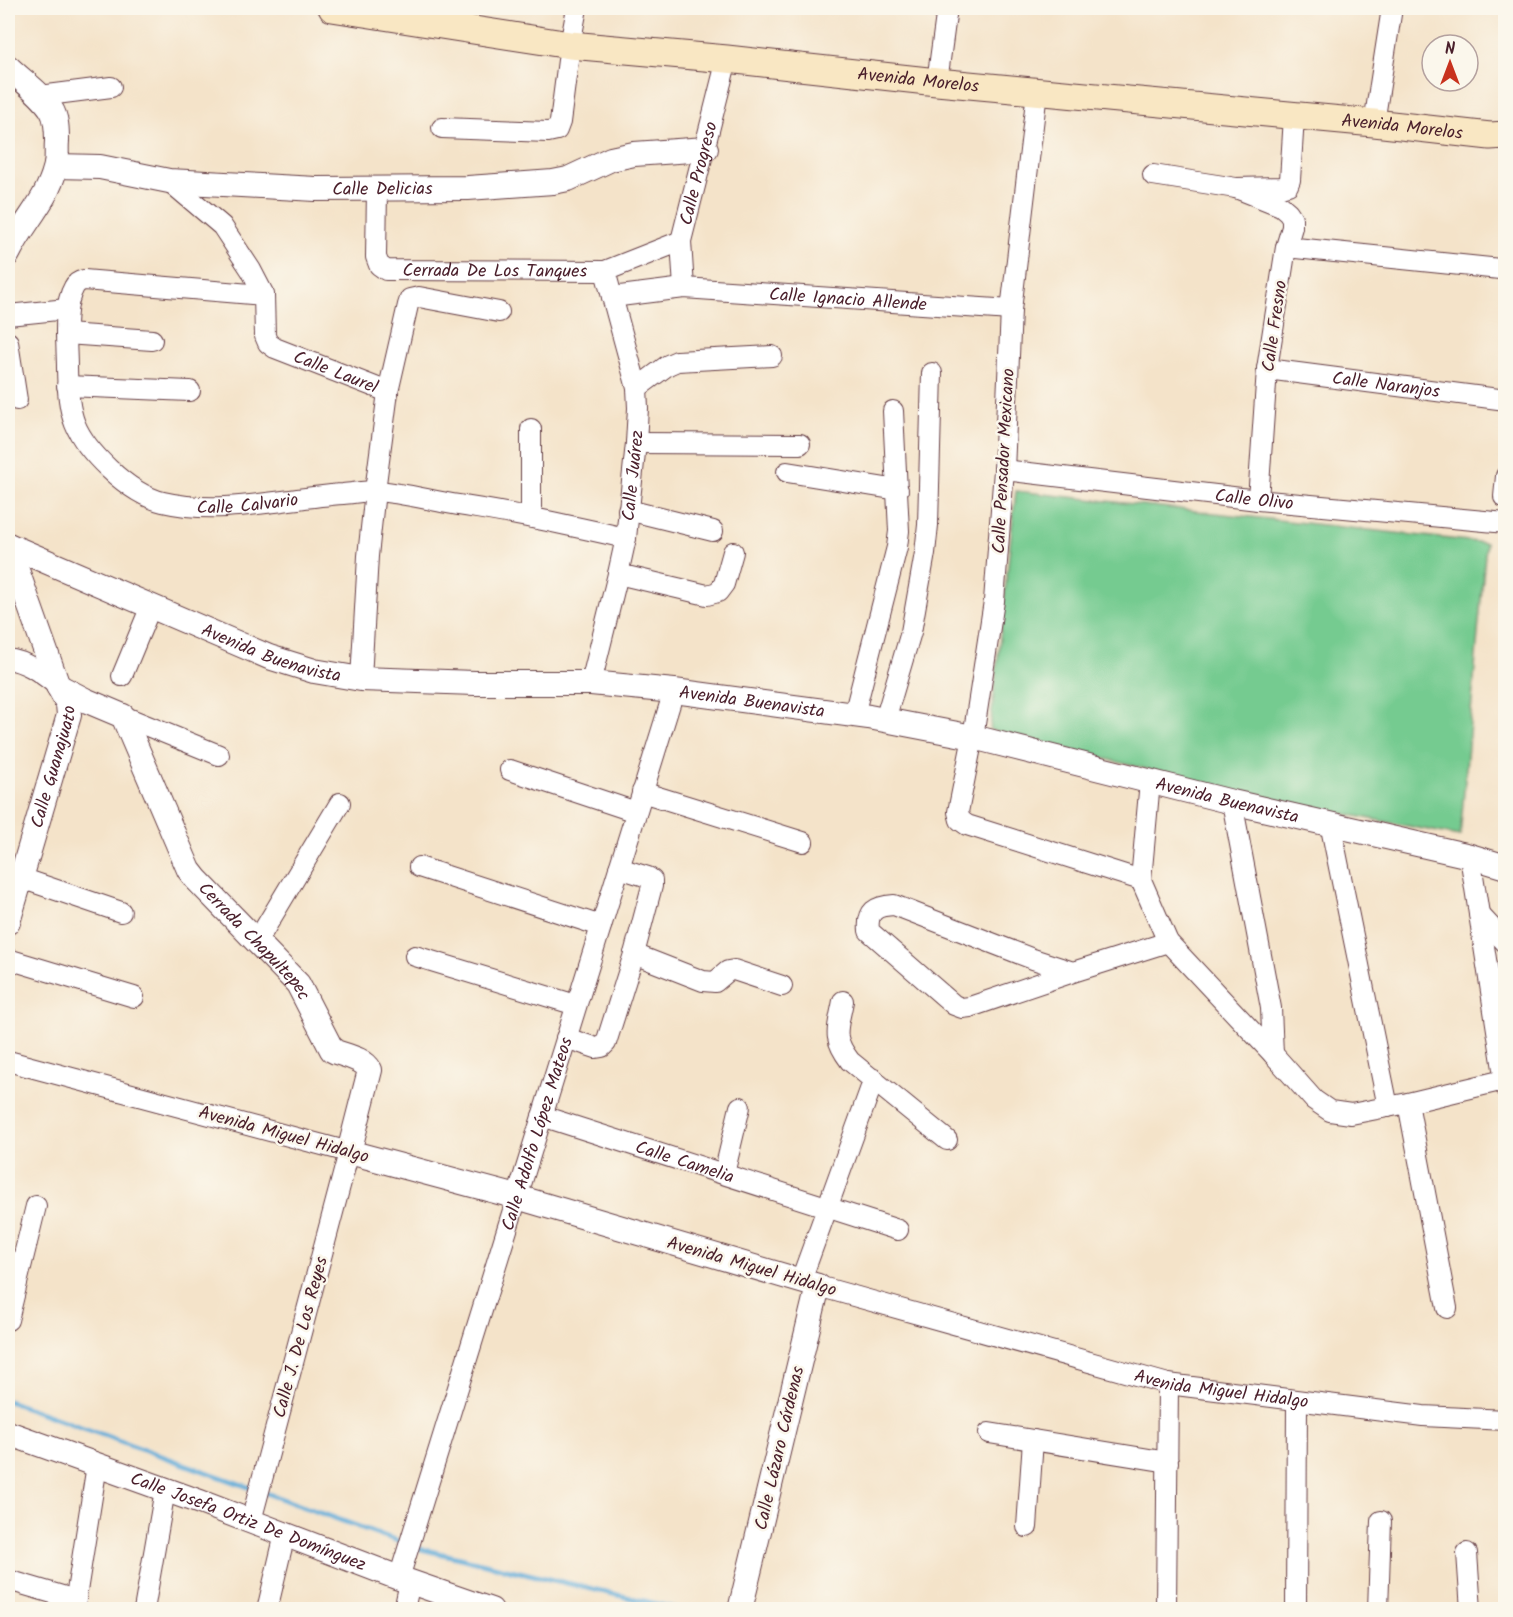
<svg xmlns="http://www.w3.org/2000/svg" width="1513" height="1617" font-family="Kalam,sans-serif">
<style>
.green{fill:#74cb90;stroke:#5f755e;stroke-width:1.5}
.lines{fill:none;stroke-linecap:round;stroke-linejoin:round}
.stream{stroke:#5fabd8;stroke-width:5}
.minor-casing{stroke:#643c43;stroke-width:22}
.tertiary-casing{stroke:#643c43;stroke-width:26}
.secondary-casing{stroke:#643c43;stroke-width:29}
.minor{stroke:#fff;stroke-width:20}
.tertiary{stroke:#fff;stroke-width:24}
.secondary{stroke:#f9e7c3;stroke-width:27}
.labels{text-anchor:middle;stroke-width:5;stroke-linejoin:round;paint-order:stroke}
.street-label{font-size:18px;fill:#4a1f2b;stroke:#fbf7ec}
</style>
<rect width="100%" height="100%" fill="#fbf7ec"/>
<filter id="ink" filterUnits="userSpaceOnUse"><feTurbulence type="fractalNoise" baseFrequency=".0167" numOctaves="2"/><feDisplacementMap in="SourceGraphic" scale="12" xChannelSelector="R" yChannelSelector="G"/><feConvolveMatrix kernelMatrix="1 2 1 2 8 2 1 2 1" color-interpolation-filters="sRGB"/></filter>
<filter id="wash" filterUnits="userSpaceOnUse"><feTurbulence type="fractalNoise" baseFrequency=".008" numOctaves="4" result="noise"/><feDisplacementMap in="SourceGraphic" scale="24" xChannelSelector="R" yChannelSelector="G"/><feGaussianBlur stdDeviation="1.35" result="paint"/><feColorMatrix in="noise" values="0 0 0 0 0 0 0 0 0 0 0 0 0 0 0 0 0 1.4 0 .05"/><feComposite in="paint" operator="in"/></filter>
<g filter="url(#wash)">
<rect width="100%" height="100%" fill="#f4e3c9"/>
<!-- green -->
<polygon class="green" points="1016,491 1486,543 1460,836 1262,798 990,730"/>
<g class="lines">
<!-- stream -->
<g class="stream">
<polyline points="8,1401 254,1489"/>
<polyline points="263,1492 417,1548 682,1610"/>
</g>
</g>
</g>
<g filter="url(#ink)">
<g class="lines">
<!-- minor casing -->
<g class="minor-casing">
<g id="minor">
<polyline points="937,82 947,8"/>
<polyline points="1037,92 1011,310 1004,470 994,601 973,737 958,812 960,820 967,825 1141,880"/>
<polyline points="40,96 111,87"/>
<polyline points="1374,123 1392,8"/>
<polyline points="442,128 548,132 557,130 560,122 570,45 577,8"/>
<polyline points="1153,175 1236,188 1281,187 1288,185 1290,180 1294,117"/>
<path id="s1" d="M169 181 222 226 251 270 264 295 265 336 268 343 275 348 388 392"/>
<polyline points="1236,188 1281,206 1288,212 1292,218 1292,227 1286,247 1267,369 1258,500"/>
<path id="s2" d="M377 189 376 257 379 265 386 270 605 271 681 241"/>
<polyline points="1286,247 1500,269"/>
<path id="s3" d="M684 288 681 241 727 59"/>
<path id="s4" d="M264 295 84 280C80 281 76 283 74 287 62 308 67 345 67 368 68 416 73 435 109 469 124 483 142 497 163 502 222 516 284 498 343 494 354 493 365 491 375 491 397 492 425 499 447 503 475 508 504 512 532 518 563 524 594 531 626 538"/>
<path id="s5" d="M612 297 684 288 1011 310"/>
<polyline points="8,315 67,309"/>
<polyline points="66,334 152,340"/>
<polyline points="8,342 17,400"/>
<path id="s6" d="M1267 369 1506 400"/>
<polyline points="67,386 190,391"/>
<polyline points="637,388 668,365 677,361 772,356"/>
<polyline points="531,429 531,517"/>
<polyline points="636,443 800,444"/>
<path id="s7" d="M1004 470 1258 500 1506 523"/>
<polyline points="787,472 898,490"/>
<polyline points="1504,497 1506,476"/>
<polyline points="628,510 713,531"/>
<polyline points="618,574 707,595 718,592 724,584 733,552"/>
<path d="M8 659C28 662 42 674 58 686"/>
<polyline points="122,676 151,606"/>
<polyline points="361,679 368,556 375,491 388,392 408,305 410,299 419,297 499,312"/>
<path id="s8" d="M591 683 618 574 626 538 636 443 638 408 637 388 605 271"/>
<polyline points="854,715 897,547 899,531 893,411"/>
<polyline points="123,716 219,755"/>
<polyline points="885,720 911,632 925,553 928,525 932,373"/>
<polyline points="510,770 636,812"/>
<polyline points="1150,781 1141,880 1168,942 1273,1054 1314,1100 1330,1111 1351,1114 1408,1103 1504,1080"/>
<polyline points="642,792 803,842"/>
<polyline points="1232,802 1271,1008 1273,1054"/>
<polyline points="1330,823 1388,1107"/>
<polyline points="1470,856 1506,1088"/>
<polyline points="419,867 601,926"/>
<polyline points="21,878 121,912"/>
<polyline points="1479,914 1506,943"/>
<polyline points="256,943 340,803"/>
<polyline points="634,954 703,981 715,982 728,971 734,970 782,986"/>
<polyline points="415,956 576,1005"/>
<polyline points="8,959 134,997"/>
<path d="M1073 972 970 1007 962 1008 954 1005 869 931C867 911 875 906 894 905L1033 959 1073 972 1168 942"/>
<path d="M843 1001C838 1029 831 1036 850 1061L947 1140"/>
<polyline points="566,1038 596,1048 602,1047 606,1043 634,954 652,886 652,880 648,877 619,868"/>
<polyline points="8,1061 349,1152 251,1521"/>
<polyline points="1408,1103 1447,1308"/>
<path id="s9" d="M542 1116 898 1230"/>
<polyline points="724,1174 740,1107"/>
<polyline points="801,1280 874,1079"/>
<path id="s10" d="M818 1286 1168 1384 1423 1416 1506 1420"/>
<polyline points="8,1320 36,1206"/>
<polyline points="989,1433 1168,1462"/>
<polyline points="1027,1527 1033,1440"/>
<polyline points="1467,1553 1471,1610"/>
<path id="s11" d="M399 1578 674 691"/>
<polyline points="8,1580 76,1600"/>
<polyline points="74,1610 97,1465"/>
<polyline points="144,1610 165,1490"/>
<polyline points="267,1610 285,1534"/>
<polyline points="404,1610 410,1582"/>
<polyline points="1166,1610 1168,1384"/>
<polyline points="1296,1610 1297,1401"/>
<polyline points="1378,1610 1381,1521"/>
</g>
</g>
<!-- tertiary casing -->
<g class="tertiary-casing">
<g id="tertiary">
<path d="M8 67C22 81 40 92 51 109 57 118 57 131 57 141 56 150 58 160 55 169 47 201 22 224 8 254"/>
<path id="s12" d="M56 166 100 167 169 181 316 189 468 188 553 182 568 179 611 159 634 154 706 149"/>
<path id="s13" d="M8 545 269 657 314 671 361 679 475 683H591L674 691 869 717 973 737 1232 802 1470 856 1506 867"/>
<path id="s14" d="M58 686 85 700 123 716 189 870 196 879 298 984 332 1050 336 1052C347 1056 364 1059 370 1070L349 1152 517 1197 818 1286 740 1610"/>
<path id="s15" d="M8 922 69 715 68 704 58 686 8 545"/>
<path id="s16" d="M8 1433 200 1502 399 1578 491 1610"/>
</g>
</g>
<!-- secondary casing -->
<g class="secondary-casing">
<g id="secondary">
<path id="s17" d="M332 8 570 45 727 59 937 82 1374 123 1490 136 1506 135"/>
</g>
</g>
<!-- minor -->
<use href="#minor" class="minor"/>
<!-- tertiary -->
<use href="#tertiary" class="tertiary"/>
<!-- secondary -->
<use href="#secondary" class="secondary"/>
</g>
</g>
<g class="labels">
<!-- street labels -->
<g class="street-label">
<text dy="6" stroke="none"><textPath href="#s17" startOffset="591">Avenida Morelos</textPath></text>
<text dy="6" stroke="none"><textPath href="#s17" startOffset="1077">Avenida Morelos</textPath></text>
<text dy="6" stroke="none"><textPath href="#s3" startOffset="117">Calle Progreso</textPath></text>
<text dy="6" stroke="none"><textPath href="#s12" startOffset="328">Calle Delicias</textPath></text>
<text dy="6" stroke="none"><textPath href="#s2" startOffset="194">Cerrada De Los Tanques</textPath></text>
<text dy="6" stroke="none"><textPath href="#s5" startOffset="237">Calle Ignacio Allende</textPath></text>
<text transform="translate(1274 326) rotate(-82)" y="6">Calle Fresno</text>
<text dy="6" stroke="none"><textPath href="#s1" startOffset="273">Calle Laurel</textPath></text>
<text dy="6" stroke="none"><textPath href="#s6" startOffset="120">Calle Naranjos</textPath></text>
<text transform="translate(1003 461) rotate(-87)" y="6">Calle Pensador Mexicano</text>
<text dy="6" stroke="none"><textPath href="#s8" startOffset="212">Calle Juárez</textPath></text>
<text dy="6" stroke="none"><textPath href="#s7" startOffset="252">Calle Olivo</textPath></text>
<text dy="6" stroke="none"><textPath href="#s4" startOffset="538">Calle Calvario</textPath></text>
<text dy="6" stroke="none"><textPath href="#s13" startOffset="285">Avenida Buenavista</textPath></text>
<text dy="6" stroke="none"><textPath href="#s13" startOffset="771">Avenida Buenavista</textPath></text>
<text dy="6" stroke="none"><textPath href="#s15" startOffset="162">Calle Guanajuato</textPath></text>
<text dy="6" stroke="none"><textPath href="#s13" startOffset="1257">Avenida Buenavista</textPath></text>
<text dy="6" stroke="none"><textPath href="#s14" startOffset="336">Cerrada Chapultepec</textPath></text>
<text transform="translate(284 1134) rotate(15)" y="6">Avenida Miguel Hidalgo</text>
<text dy="6" stroke="none"><textPath href="#s11" startOffset="465">Calle Adolfo López Mateos</textPath></text>
<text dy="6" stroke="none"><textPath href="#s9" startOffset="150">Calle Camelia</textPath></text>
<text transform="translate(752 1266) rotate(16)" y="6">Avenida Miguel Hidalgo</text>
<text transform="translate(300 1337) rotate(-75)" y="6">Calle J. De Los Reyes</text>
<text dy="6" stroke="none"><textPath href="#s10" startOffset="417">Avenida Miguel Hidalgo</textPath></text>
<text transform="translate(779 1448) rotate(-77)" y="6">Calle Lázaro Cárdenas</text>
<text dy="6" stroke="none"><textPath href="#s16" startOffset="256">Calle Josefa Ortiz De Domínguez</textPath></text>
</g>
</g>
<!-- margin -->
<rect width="1513" height="1617" fill="none" stroke="#fbf7ec" stroke-width="30"/>
<!-- north arrow -->
<g transform="translate(1450 63)"><circle r="28" fill="#fbf7ec" stroke="#b4a19f" stroke-width="1.5"/>
<path d="M0-4.5L10 22L0 15L-10 22Z" fill="#c8321e"/>
<text y="-9" font-size="16" font-weight="bold" text-anchor="middle" fill="#4a1f2b">N</text>
</g>
</svg>
